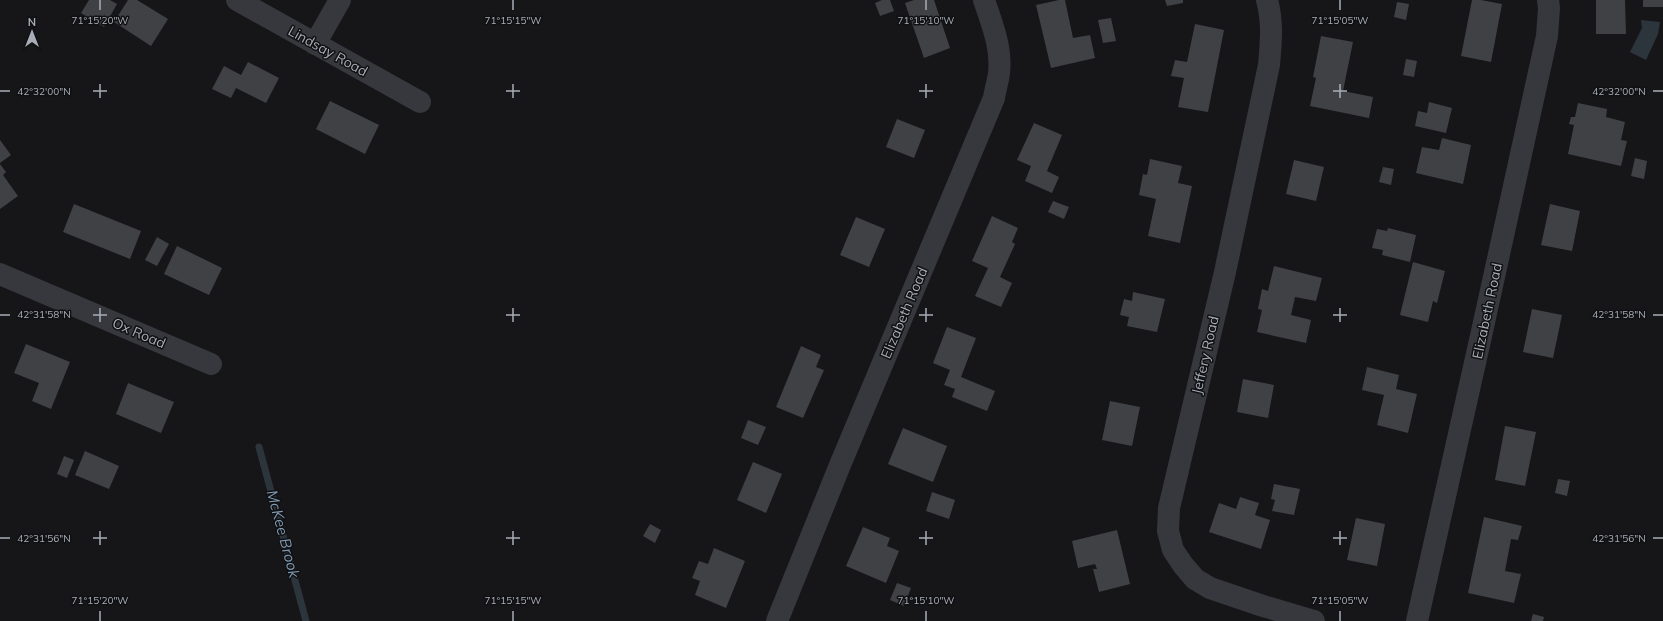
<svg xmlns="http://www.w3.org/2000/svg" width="1663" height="621" font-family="Mulish,sans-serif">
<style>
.water{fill:#2c353c}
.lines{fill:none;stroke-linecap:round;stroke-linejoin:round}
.stream{stroke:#2c353c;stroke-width:7}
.building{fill:#404145}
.minor{stroke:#37383d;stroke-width:22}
.ticks{fill:none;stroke:#a8adb8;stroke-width:1.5}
.labels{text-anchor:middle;stroke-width:3;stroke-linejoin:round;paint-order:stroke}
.street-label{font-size:14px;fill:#a8adb8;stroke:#111113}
.water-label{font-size:15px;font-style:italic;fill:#7f9bb3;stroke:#111113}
.ticks-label{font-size:10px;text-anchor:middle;fill:#a8adb8;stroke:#111113;stroke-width:3;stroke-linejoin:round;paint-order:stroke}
</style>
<rect width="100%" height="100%" fill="#161618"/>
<!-- water -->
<polygon class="water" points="1641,20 1660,22 1658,34 1646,60 1630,52 1642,28"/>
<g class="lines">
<!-- stream -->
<polyline class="stream" points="259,447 306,621"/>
</g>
<!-- building -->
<g class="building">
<polygon points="89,0 110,0 117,4 104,27 81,13"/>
<polygon points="128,0 137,0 168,19 151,46 114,22"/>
<polygon points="882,0 890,0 894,11 880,16 875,3"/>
<polygon points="914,0 934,0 950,48 924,58 905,3"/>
<polygon points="1059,0 1065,0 1073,38 1090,35 1095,58 1051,68 1036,5"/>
<polygon points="1165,0 1183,0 1183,3 1167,6"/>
<polygon points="1472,0 1481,0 1502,4 1491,62 1461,56"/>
<polygon points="1596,0 1625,0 1626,34 1596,34"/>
<rect x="1643" y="0" width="20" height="7"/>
<polygon points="1397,2 1409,4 1406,20 1394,17"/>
<polygon points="1111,18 1116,41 1103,43 1098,20"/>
<polygon points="1195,24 1224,30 1208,112 1178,107 1184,78 1171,76 1175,60 1187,62"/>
<polygon points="1321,36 1353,42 1343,91 1373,97 1369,118 1310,106 1316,78 1313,77"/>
<polygon points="1406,59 1417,61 1414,77 1403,75"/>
<polygon points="248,62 279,78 266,103 236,88 231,98 212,89 224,66 241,75"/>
<polygon points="330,101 379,125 365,154 316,129"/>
<polygon points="1429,102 1452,108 1446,133 1415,126 1418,111 1427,113"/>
<polygon points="1578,103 1607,109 1606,117 1625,122 1621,140 1627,141 1621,166 1568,154 1574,125 1569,124 1571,117 1575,117"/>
<polygon points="897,119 925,130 914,158 886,147"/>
<polygon points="1034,123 1062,135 1047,171 1059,177 1052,193 1025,181 1031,166 1017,160"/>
<polygon points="1442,138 1471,145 1463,184 1416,173 1422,147 1439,150"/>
<polygon points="0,140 11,155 0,163"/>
<polygon points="1635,158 1647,161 1644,179 1631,176"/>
<polygon points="1150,159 1182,166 1178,183 1192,186 1180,243 1148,236 1156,199 1139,195 1143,174 1147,175"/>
<polygon points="1294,160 1324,167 1316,201 1286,194"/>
<polygon points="0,164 6,172 3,175 18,196 0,209"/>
<polygon points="1383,167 1394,169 1391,185 1379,182"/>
<polygon points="1053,201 1069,207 1064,219 1048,212"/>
<polygon points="74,204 141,231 130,259 63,232"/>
<polygon points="1550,204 1580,211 1572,251 1541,245"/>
<polygon points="992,216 1018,228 1012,242 1015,244 1000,277 1012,283 1001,307 975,296 988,268 972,261"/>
<polygon points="856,217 885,229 869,267 840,255"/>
<polygon points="1388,228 1416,235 1410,262 1382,255 1383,250 1372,248 1377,229 1387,231"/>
<polygon points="157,237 169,244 157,266 145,260"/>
<polygon points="177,246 222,268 209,295 164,274"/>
<polygon points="1413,262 1445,271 1437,303 1433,301 1428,322 1400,315"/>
<polygon points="1274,266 1322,278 1316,301 1295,297 1291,315 1311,320 1306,343 1257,332 1262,310 1258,309 1262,289 1268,291"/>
<polygon points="1133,292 1165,299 1157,332 1127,326 1129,317 1120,315 1124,299 1132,301"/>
<polygon points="1532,309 1562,315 1553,358 1523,352"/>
<polygon points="947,327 976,338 961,377 995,391 987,411 952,397 955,389 944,385 950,370 933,363"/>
<polygon points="26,344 70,362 51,409 32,401 39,383 14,373"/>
<polygon points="801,346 821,355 816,367 824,370 803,418 776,407"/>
<polygon points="1367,367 1399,375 1396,389 1417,394 1408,433 1377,425 1384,395 1362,390"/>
<polygon points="1243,379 1274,385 1268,418 1237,412"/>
<polygon points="128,383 174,402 161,433 116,414"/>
<polygon points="1110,401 1140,407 1132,446 1102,440"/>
<polygon points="748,420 766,427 758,445 741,438"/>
<polygon points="1505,426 1536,432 1525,486 1495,480"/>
<polygon points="903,428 947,446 933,482 888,464"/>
<polygon points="85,451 119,466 109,489 75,475"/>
<polygon points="64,456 74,460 67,478 57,474"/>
<polygon points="753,462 782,474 766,513 737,500"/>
<polygon points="1558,479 1570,481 1567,496 1555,493"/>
<polygon points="1274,484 1300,489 1294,515 1272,511 1275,500 1271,499"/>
<polygon points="932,492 955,500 949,519 926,511"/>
<polygon points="1240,497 1259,503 1255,515 1270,520 1261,549 1209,532 1219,503 1236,509"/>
<polygon points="1484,517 1522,526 1518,540 1511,539 1505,571 1521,574 1514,603 1468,593"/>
<polygon points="1356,518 1385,524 1377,566 1347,560"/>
<polygon points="650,524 661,530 655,543 643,536"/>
<polygon points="863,527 890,538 887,546 899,551 886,583 846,566"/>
<polygon points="1117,530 1130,584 1099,592 1093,569 1097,569 1095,564 1078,568 1072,541"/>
<polygon points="714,548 745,561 726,608 695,595 700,581 692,578 699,561 708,564"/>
<polygon points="897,583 911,588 904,606 890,600"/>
<polygon points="1533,614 1544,617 1543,621 1531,621"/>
</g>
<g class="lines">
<!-- minor -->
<g class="minor">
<polyline points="237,0 420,102"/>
<path d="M1267 0C1273 22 1271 43 1269 65L1225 272 1169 508 1168 531 1173 550 1183 565 1195 579 1210 588 1263 606 1314 621"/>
<polyline points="315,44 340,0"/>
<polyline points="0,274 211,364"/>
<path d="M777 621 840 465 994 98C995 90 998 82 999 73 1002 48 992 24 984 0"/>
<polyline points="1417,621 1481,336 1547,36 1549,8 1548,0"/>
</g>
</g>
<!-- ticks -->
<path class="ticks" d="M100 0V10M513 0V10M926 0V10M1340 0V10M100 84V98M513 84V98M926 84V98M1340 84V98M0 91H10M93 91H107M506 91H520M919 91H933M1333 91H1347M1653 91H1663M100 308V322M513 308V322M926 308V322M1340 308V322M0 315H10M93 315H107M506 315H520M919 315H933M1333 315H1347M1653 315H1663M100 531V545M513 531V545M926 531V545M1340 531V545M0 538H10M93 538H107M506 538H520M919 538H933M1333 538H1347M1653 538H1663M100 611V621M513 611V621M926 611V621M1340 611V621"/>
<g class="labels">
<!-- street labels -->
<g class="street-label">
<text transform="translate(328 51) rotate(29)" y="5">Lindsay Road</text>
<text transform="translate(1487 311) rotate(-78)" y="5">Elizabeth Road</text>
<text transform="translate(904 313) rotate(-67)" y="5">Elizabeth Road</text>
<text transform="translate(139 333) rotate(23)" y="5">Ox Road</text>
<text transform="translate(1205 355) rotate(-77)" y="5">Jeffery Road</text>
</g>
<!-- water labels -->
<g class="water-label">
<text transform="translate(283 534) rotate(75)" y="5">McKee Brook</text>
</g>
</g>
<g class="ticks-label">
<text x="100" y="24">71°15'20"W</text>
<text x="513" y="24">71°15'15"W</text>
<text x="926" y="24">71°15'10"W</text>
<text x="1340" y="24">71°15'05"W</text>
<text x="44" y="95">42°32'00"N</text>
<text x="1619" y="95">42°32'00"N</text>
<text x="44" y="318">42°31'58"N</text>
<text x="1619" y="318">42°31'58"N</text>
<text x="44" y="542">42°31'56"N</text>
<text x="1619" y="542">42°31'56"N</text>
<text x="100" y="604">71°15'20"W</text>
<text x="513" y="604">71°15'15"W</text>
<text x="926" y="604">71°15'10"W</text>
<text x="1340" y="604">71°15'05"W</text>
</g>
<!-- north arrow -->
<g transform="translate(32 32)" stroke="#111113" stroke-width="3" paint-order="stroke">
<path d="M0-3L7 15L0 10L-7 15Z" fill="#a8adb8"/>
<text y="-6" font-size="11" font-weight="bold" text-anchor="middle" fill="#a8adb8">N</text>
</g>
</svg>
